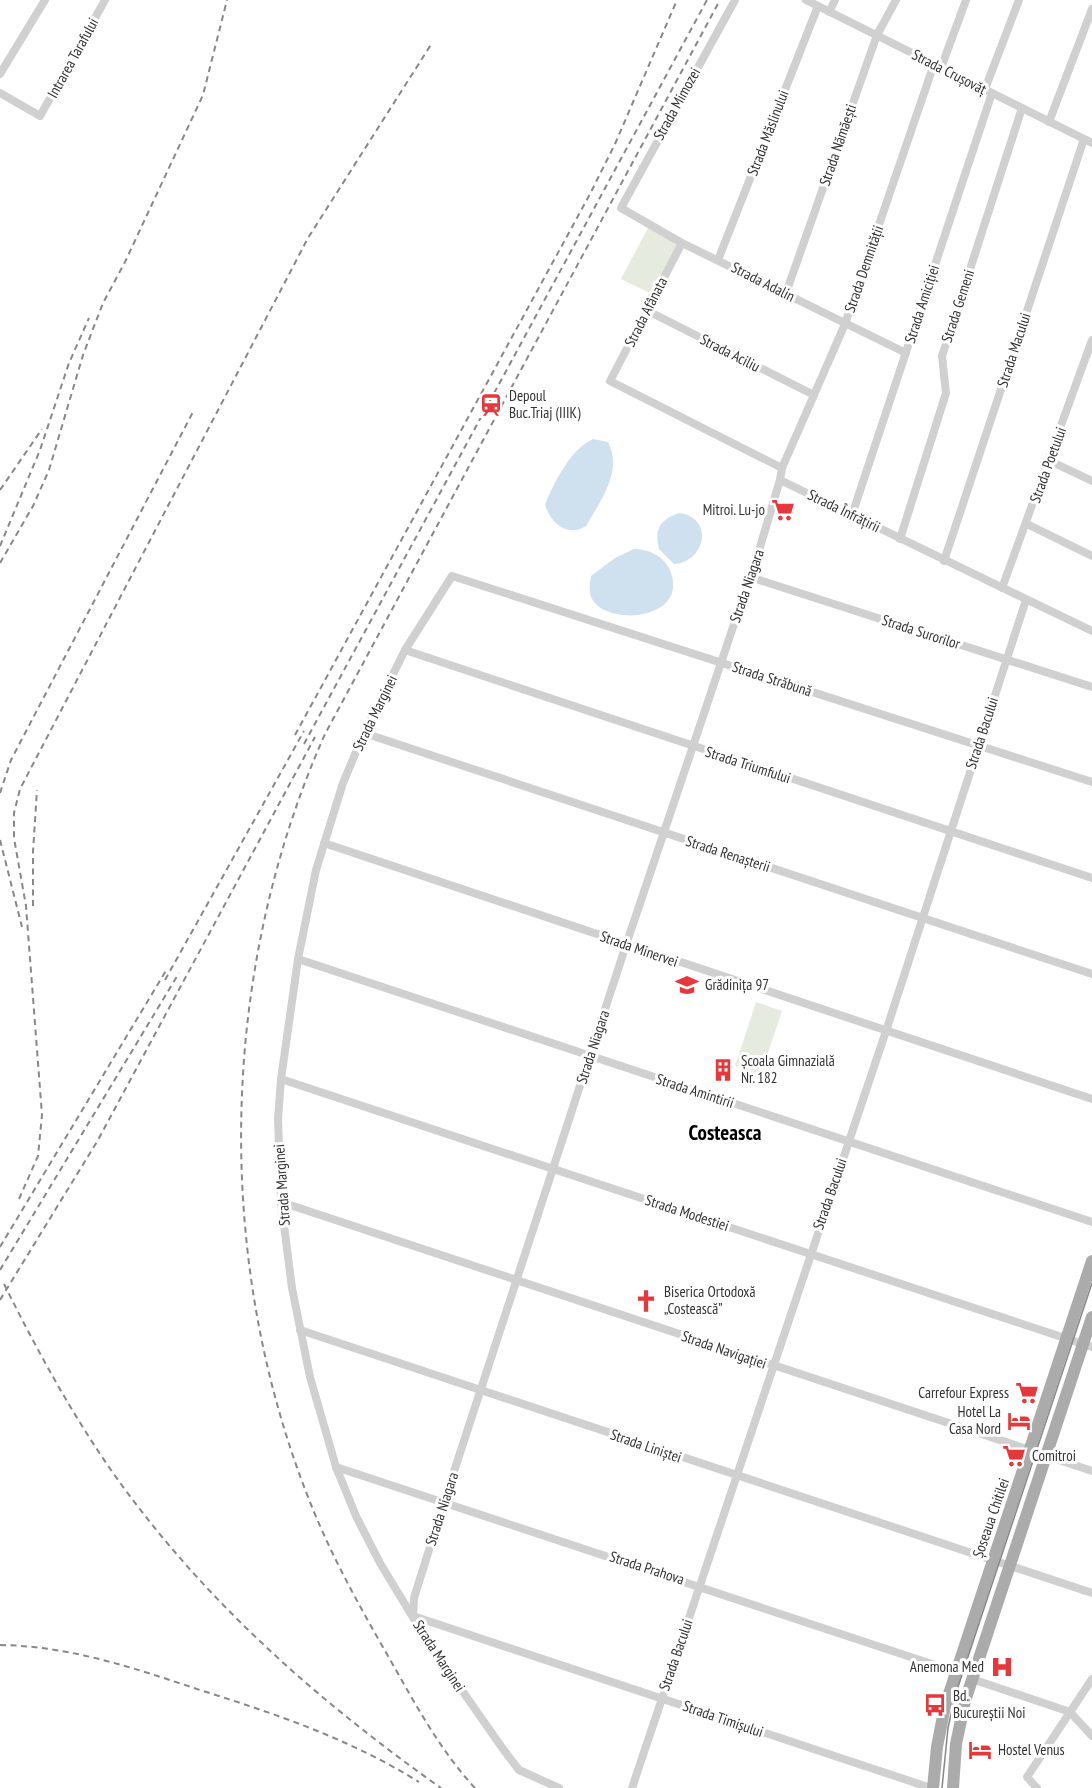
<svg xmlns="http://www.w3.org/2000/svg" width="1092" height="1788" font-family="'PT Sans Narrow',sans-serif">
<style>
.green{fill:#e5ecdf}
.water{fill:#cfe0ee}
.lines{fill:none;stroke-linecap:round;stroke-linejoin:round}
.minor{stroke:#d0d0d0;stroke-width:8}
.primary{stroke:#ababab;stroke-width:12}
.tram{stroke:#888;stroke-width:1.5}
.rail{stroke:#888;stroke-width:2;stroke-dasharray:6 4.5;stroke-linecap:butt}
.labels{text-anchor:middle;stroke-width:6;stroke-linejoin:round;paint-order:stroke}
.street-label{font-size:15px;fill:#333;stroke:#fff}
.poi-label{font-size:15px;fill:#333;stroke:#fff;text-anchor:start}
.district-label{font-size:21px;font-weight:bold;fill:#000;stroke:#fff}
</style>
<rect width="100%" height="100%" fill="#fff"/>
<!-- green -->
<g class="green">
<polygon points="649,226 682,243 654,295 621,279"/>
<polygon points="756,1002 782,1011 761,1074 735,1066"/>
</g>
<!-- water -->
<g class="water">
<path d="M593 439 608 442C623 471 601 500 586 526 567 538 551 523 545 505 554 482 571 449 593 439Z"/>
<path d="M679 513C715 518 705 562 674 564L659 549C654 528 660 520 679 513Z"/>
<path d="M634 549C647 549 662 555 669 568 693 619 608 628 592 599 588 591 590 584 591 576L615 558Z"/>
</g>
<g class="lines">
<!-- minor -->
<g class="minor">
<polyline points="735,0 621,208 682,243 906,353"/>
<polyline points="806,0 1092,143"/>
<polyline points="829,12 835,0"/>
<polyline points="941,68 966,0"/>
<polyline points="0,74 45,0"/>
<polyline points="985,89 1019,0"/>
<polyline points="0,93 40,116 105,0"/>
<polyline points="1049,122 1092,9"/>
<polyline points="682,243 610,381 782,468 780,480 1092,631"/>
<polyline points="718,260 818,6"/>
<polyline points="786,293 877,35 896,0"/>
<polyline points="646,310 814,395"/>
<polyline points="1050,461 1092,481"/>
<polyline points="782,468 845,324 934,64"/>
<polyline points="780,480 760,547 626,945 444,1502 414,1598 413,1616 931,1788"/>
<polyline points="852,515 992,93"/>
<polyline points="1027,524 1092,556"/>
<polyline points="900,539 946,393 942,356 1022,108"/>
<polyline points="944,561 1084,139"/>
<polyline points="750,577 1092,687"/>
<polyline points="1002,588 1092,340"/>
<polyline points="405,650 1092,878"/>
<polyline points="364,733 1092,974"/>
<polyline points="324,843 1092,1099"/>
<polyline points="298,959 1092,1222"/>
<polyline points="281,1079 1092,1347"/>
<polyline points="281,1202 1030,1450"/>
<polyline points="300,1330 1092,1593"/>
<polyline points="1047,1456 1092,1471"/>
<polyline points="336,1467 956,1672"/>
<polyline points="972,1679 1070,1712 1092,1736"/>
<polyline points="559,1788 519,1770 503,1749 426,1639 380,1563 356,1516 336,1467 310,1377 292,1288 281,1202 278,1119 281,1079 298,959 316,870 343,783 364,733 405,650 452,576 1092,782"/>
<polyline points="632,1788 886,1031 1026,600"/>
<polyline points="1037,1788 1027,1777 1092,1679"/>
</g>
<!-- primary -->
<g class="primary">
<polyline points="933,1788 937,1747 945,1706 1092,1261"/>
<polyline points="953,1788 956,1744 965,1701 1092,1317"/>
</g>
<!-- tram -->
<polyline class="tram" points="942,1788 948,1728 955,1696 1092,1283"/>
<!-- rail -->
<g class="rail">
<polyline points="0,490 42,429"/>
<polyline points="0,546 40,450 69,363 89,318"/>
<polyline points="0,563 33,506 49,470 83,355 103,303 125,262 203,95 227,0"/>
<polyline points="295,735 590,194 615,144 677,0"/>
<polyline points="304,744 707,0"/>
<polyline points="0,793 11,760 193,412"/>
<polyline points="0,840 22,927"/>
<polyline points="33,906 33,852 37,790"/>
<polyline points="165,980 304,731"/>
<polyline points="19,1199 38,1156 42,1115 26,906 14,838 14,813 20,789 308,238 432,43"/>
<polyline points="0,1247 167,969"/>
<polyline points="0,1270 179,973"/>
<path d="M4 1284C36 1348 70 1411 111 1470 200 1597 315 1699 441 1788"/>
<polyline points="0,1300 98,1140 315,737"/>
<path d="M0 1645C70 1646 134 1668 200 1690 276 1714 350 1739 419 1782"/>
<path d="M475 1788C436 1746 409 1692 380 1642 355 1598 331 1554 312 1507 213 1263 218 974 325 734L720 0"/>
</g>
</g>
<!-- icons -->
<defs>
<g id="station-bare" transform="scale(1.8)"><path d="M-3-6H3Q5-6 5-4V2Q5 4 3 4L4.5 6H3L1.5 4h-3L-3 6H-4.5L-3 4Q-5 4-5 2V-4Q-5-6-3-6ZM-3.5-4v3h7v-3ZM-3.5 1v1.5H-2V1ZM2 1v1.5H3.5V1Z" fill="#e6383a" stroke="#fff" stroke-width="2.5" paint-order="stroke"/></g>
<g id="supermarket-bare" transform="scale(1.8)"><path d="M-6-5.5h2.5l.6 2H6L4.5 2H-2.5L-4.4-4H-6ZM-1.5 3.2a1.3 1.3 0 1 0 .1 0ZM3 3.2a1.3 1.3 0 1 0 .1 0Z" fill="#e6383a" stroke="#fff" stroke-width="2.5" paint-order="stroke"/></g>
<g id="school-bare" transform="scale(1.8)"><path d="M0-5L7-2L0 1L-7-2ZM-4 1L0 2.5L4 1V4Q0 6-4 4Z" fill="#e6383a" stroke="#fff" stroke-width="2.5" paint-order="stroke"/></g>
<g id="building-bare" transform="scale(1.8)"><path d="M-4-6H4V6H1V3H-1V6H-4ZM-2.5-4.3h1.7v1.8h-1.7ZM.8-4.3h1.7v1.8H.8ZM-2.5-1h1.7V.8h-1.7ZM.8-1h1.7V.8H.8Z" fill="#e6383a" stroke="#fff" stroke-width="2.5" paint-order="stroke"/></g>
<g id="church-bare" transform="scale(1.8)"><path d="M-1.2-6h2.4v3.5h3.3v2.4h-3.3V6h-2.4V-.1h-3.3v-2.4h3.3Z" fill="#e6383a" stroke="#fff" stroke-width="2.5" paint-order="stroke"/></g>
<g id="hotel-bare" transform="scale(1.8)"><path d="M-6-4.5h1.5V1H6V5H4.5V3h-9V5H-6ZM-4 0a1.8 1.8 0 1 1 3.6 0ZM.5 0V-2.5h3Q6-2.5 6 0Z" fill="#e6383a" stroke="#fff" stroke-width="2.5" paint-order="stroke"/></g>
<g id="hospital-bare" transform="scale(1.8)"><path d="M-5-5h3v3.5h4V-5h3V5h-3V1.5h-4V5h-3Z" fill="#e6383a" stroke="#fff" stroke-width="2.5" paint-order="stroke"/></g>
<g id="bus-bare" transform="scale(1.8)"><path d="M-5-6H5V4H4V6H2V4H-2V6H-4V4H-5ZM-3.5-4V0h7V-4ZM-3.5 1.2v1.5H-2V1.2ZM2 1.2v1.5H3.5V1.2Z" fill="#e6383a" stroke="#fff" stroke-width="2.5" paint-order="stroke"/></g>
</defs>
<g fill-rule="evenodd">
<use href="#station-bare" x="491" y="405"/>
<use href="#supermarket-bare" x="783" y="510"/>
<use href="#school-bare" x="687" y="985"/>
<use href="#building-bare" x="723" y="1070"/>
<use href="#church-bare" x="646" y="1301"/>
<use href="#supermarket-bare" x="1027" y="1393"/>
<use href="#hotel-bare" x="1019" y="1421"/>
<use href="#supermarket-bare" x="1014" y="1456"/>
<use href="#hospital-bare" x="1002" y="1667"/>
<use href="#bus-bare" x="935" y="1705"/>
<use href="#hotel-bare" x="980" y="1750"/>
</g>
<g class="labels">
<!-- street labels -->
<g class="street-label">
<text transform="translate(73 58) rotate(-61)" y="5">Intrarea Tarafului</text>
<text transform="translate(949 72) rotate(27)" y="5">Strada Crușovăț</text>
<text transform="translate(677 104) rotate(-61)" y="5">Strada Mimozei</text>
<text transform="translate(768 133) rotate(-69)" y="5">Strada Măslinului</text>
<text transform="translate(838 145) rotate(-71)" y="5">Strada Nămăești</text>
<text transform="translate(864 269) rotate(-71)" y="5">Strada Demnității</text>
<text transform="translate(763 282) rotate(27)" y="5">Strada Adalin</text>
<text transform="translate(922 304) rotate(-72)" y="5">Strada Amiciției</text>
<text transform="translate(958 306) rotate(-72)" y="5">Strada Gemeni</text>
<text transform="translate(646 312) rotate(-63)" y="5">Strada Afânata</text>
<text transform="translate(1014 350) rotate(-72)" y="5">Strada Macului</text>
<text transform="translate(730 353) rotate(27)" y="5">Strada Aciliu</text>
<text transform="translate(1048 465) rotate(-70)" y="5">Strada Poetului</text>
<text transform="translate(844 511) rotate(26)" y="5">Strada Înfrățirii</text>
<text transform="translate(747 586) rotate(-71)" y="5">Strada Niagara</text>
<text transform="translate(921 632) rotate(18)" y="5">Strada Surorilor</text>
<text transform="translate(772 679) rotate(18)" y="5">Strada Străbună</text>
<text transform="translate(375 713) rotate(-64)" y="5">Strada Marginei</text>
<text transform="translate(982 733) rotate(-72)" y="5">Strada Bacului</text>
<text transform="translate(748 765) rotate(18)" y="5">Strada Triumfului</text>
<text transform="translate(728 854) rotate(18)" y="5">Strada Renașterii</text>
<text transform="translate(639 949) rotate(19)" y="5">Strada Minervei</text>
<text transform="translate(593 1047) rotate(-72)" y="5">Strada Niagara</text>
<text transform="translate(695 1091) rotate(18)" y="5">Strada Amintirii</text>
<text transform="translate(282 1185) rotate(-94)" y="5">Strada Marginei</text>
<text transform="translate(830 1194) rotate(-71)" y="5">Strada Bacului</text>
<text transform="translate(687 1213) rotate(18)" y="5">Strada Modestiei</text>
<text transform="translate(724 1350) rotate(19)" y="5">Strada Navigației</text>
<text transform="translate(646 1446) rotate(19)" y="5">Strada Liniștei</text>
<text transform="translate(442 1509) rotate(-72)" y="5">Strada Niagara</text>
<text transform="translate(991 1518) rotate(-71)" y="5">Șoseaua Chitilei</text>
<text transform="translate(647 1568) rotate(18)" y="5">Strada Prahova</text>
<text transform="translate(676 1655) rotate(-71)" y="5">Strada Bacului</text>
<text transform="translate(439 1656) rotate(57)" y="5">Strada Marginei</text>
<text transform="translate(723 1719) rotate(19)" y="5">Strada Timișului</text>
</g>
<!-- poi labels -->
<g class="poi-label">
<text x="509" y="401">Depoul<tspan x="509" dy="17">Buc.Triaj (IIIK)</tspan></text>
<text x="765" y="515" text-anchor="end">Mitroi. Lu-jo</text>
<text x="705" y="990">Grădinița 97</text>
<text x="741" y="1066">Școala Gimnazială<tspan x="741" dy="17">Nr. 182</tspan></text>
<text x="664" y="1297">Biserica Ortodoxă<tspan x="664" dy="17">„Costească”</tspan></text>
<text x="1009" y="1398" text-anchor="end">Carrefour Express</text>
<text x="1001" y="1417" text-anchor="end">Hotel La<tspan x="1001" dy="17">Casa Nord</tspan></text>
<text x="1032" y="1461">Comitroi</text>
<text x="984" y="1672" text-anchor="end">Anemona Med</text>
<text x="953" y="1701">Bd.<tspan x="953" dy="17">Bucureștii Noi</tspan></text>
<text x="998" y="1755">Hostel Venus</text>
</g>
<!-- district labels -->
<g class="district-label">
<text x="725" y="1140">Costeasca</text>
</g>
</g>
</svg>
